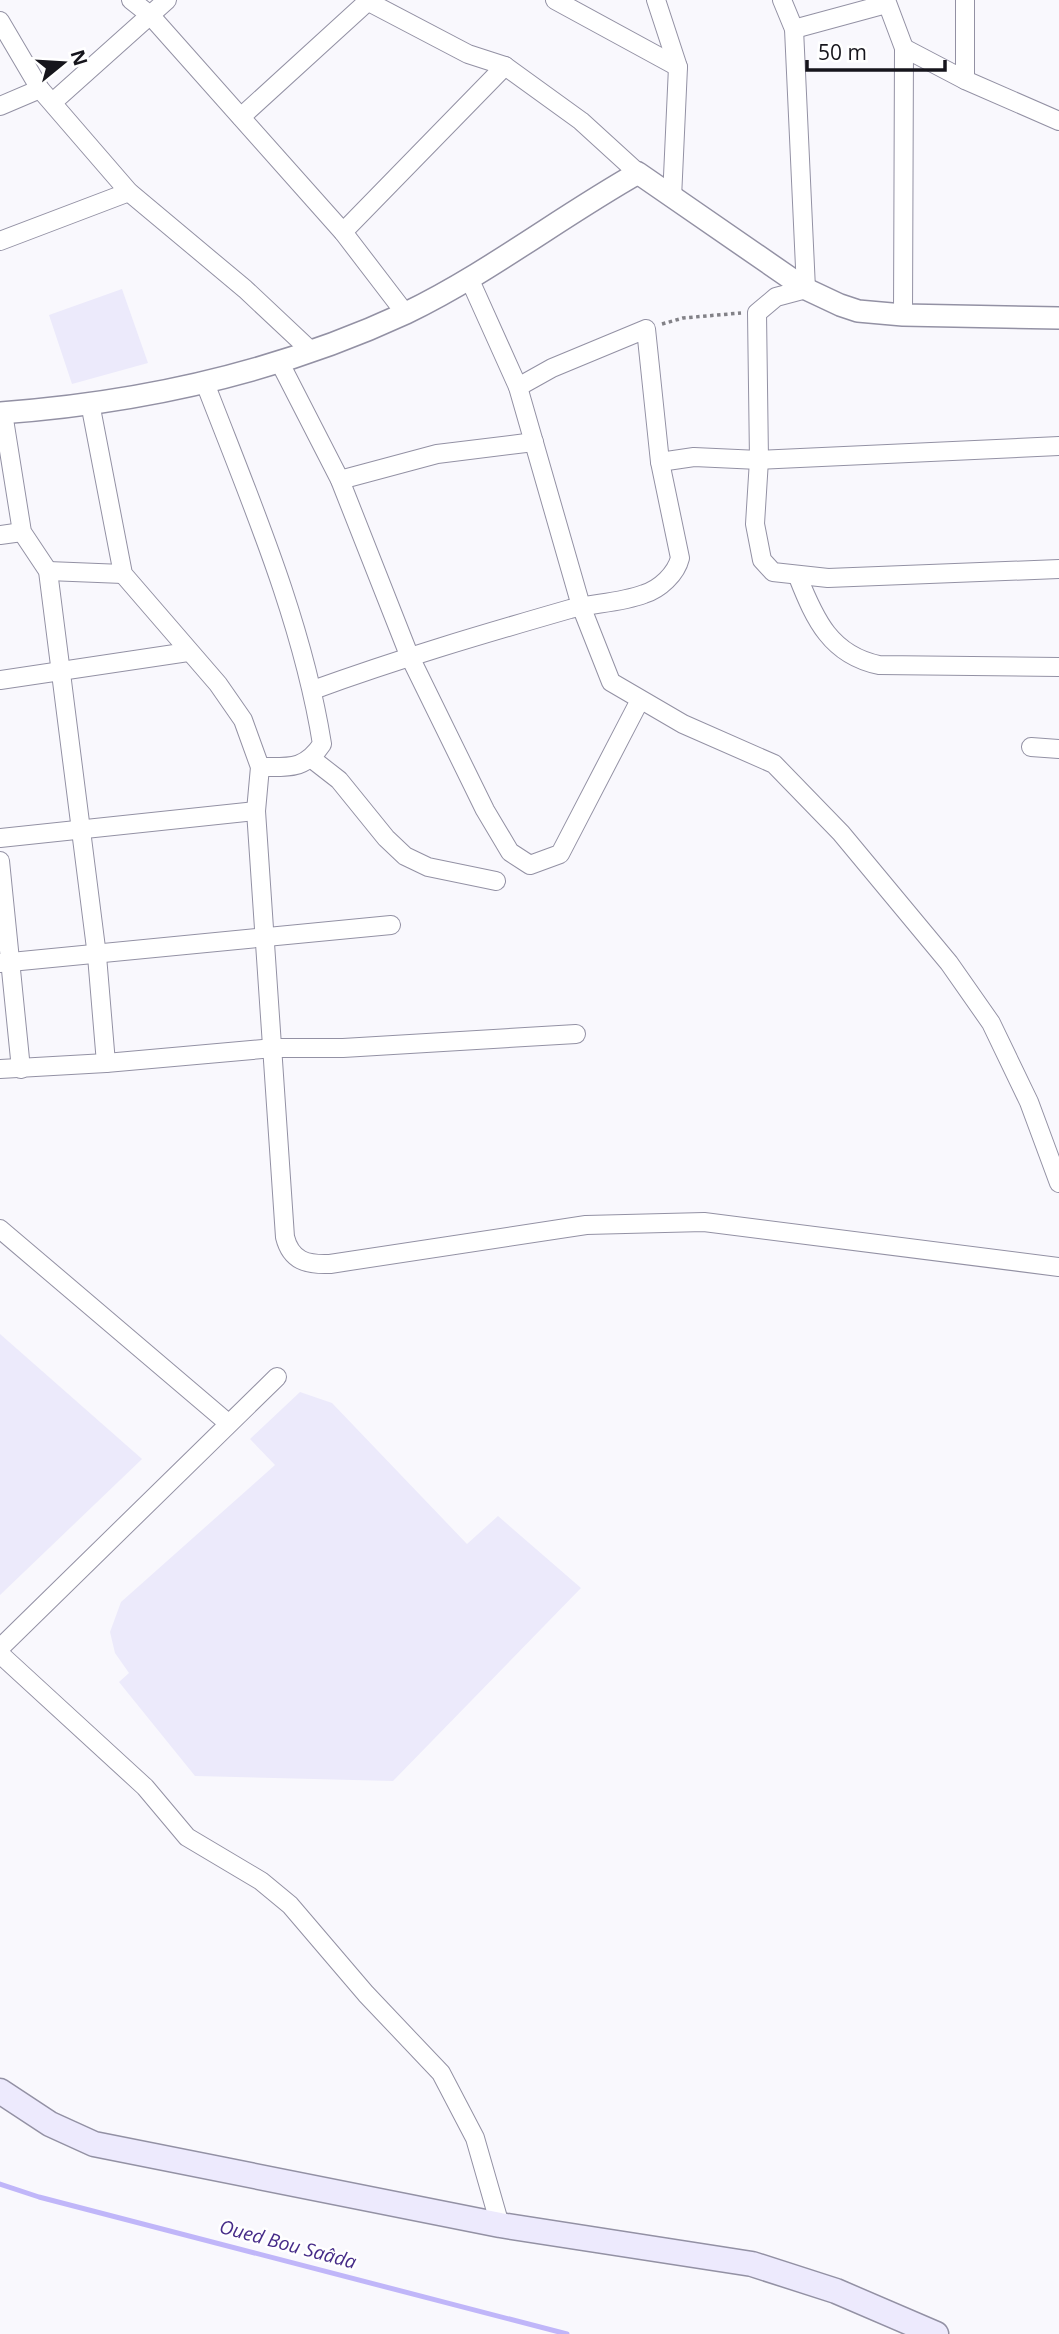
<svg xmlns="http://www.w3.org/2000/svg" width="1059" height="2334" font-family="'Open Sans',sans-serif">
<style>
.built{fill:#eceafb}
.lines{fill:none;stroke-linecap:round;stroke-linejoin:round}
.stream{stroke:#c0b6f9;stroke-width:5}
.minor-casing{stroke:#9391a4;stroke-width:20}
.tertiary-casing{stroke:#9391a4;stroke-width:24}
.secondary-casing{stroke:#9391a4;stroke-width:27}
.path{stroke:#828187;stroke-width:3.5;stroke-dasharray:3.5 3.5;stroke-linecap:butt}
.minor{stroke:#fff;stroke-width:18}
.tertiary{stroke:#fff;stroke-width:21}
.secondary{stroke:#edeafd;stroke-width:24}
.labels{text-anchor:middle;stroke-width:5;stroke-linejoin:round;paint-order:stroke}
.water-label{font-size:19px;font-style:italic;fill:#462b88;stroke:#fff}
</style>
<rect width="100%" height="100%" fill="#f9f8fd"/>
<!-- built -->
<g class="built">
<polygon points="122,289 148,363 72,384 49,315"/>
<polygon points="0,1334 142,1459 0,1595"/>
<polygon points="300,1392 332,1403 467,1544 498,1516 581,1588 393,1781 195,1776 119,1682 129,1673 115,1653 110,1632 121,1602 275,1465 250,1439"/>
</g>
<g class="lines">
<!-- stream -->
<polyline class="stream" points="0,2184 39,2197 567,2334"/>
<!-- minor casing -->
<g class="minor-casing">
<g id="minor">
<polyline points="131,0 150,15 343,232 405,313"/>
<polyline points="365,0 468,54 505,66 581,121 638,173"/>
<polyline points="555,0 678,67"/>
<polyline points="656,0 678,67 672,198"/>
<polyline points="782,0 794,29 806,289 776,297 757,313 759,460 755,524 762,560 773,572 828,578 1059,569"/>
<polyline points="886,0 904,48 903,315"/>
<polyline points="0,21 40,89 129,192 245,289 310,350"/>
<polyline points="794,29 886,4"/>
<polyline points="904,48 965,80 1059,121"/>
<polyline points="965,80 965,0"/>
<polyline points="53,102 167,0"/>
<polyline points="0,106 40,89"/>
<polyline points="241,117 367,2"/>
<polyline points="343,232 505,66"/>
<polyline points="0,241 129,192"/>
<polyline points="469,278 518,387 581,606 611,682 683,724 774,764 841,833 949,963 991,1023 1029,1102 1059,1183"/>
<polyline points="280,363 340,480 409,655 485,810 510,852 530,865 560,854 640,700"/>
<path d="M205 383C250 500 302 619 322 744 305 770 289 767 260 767"/>
<path d="M90 403 123 574 218 684 243 720 260 767 256 811 285 1237C291 1261 307 1265 330 1264L586 1225 704 1222 1059 1267"/>
<polyline points="3,413 22,532 48,571 97,956 106,1063"/>
<polyline points="660,462 694,457 759,460 1059,446"/>
<polyline points="340,480 437,454 534,442"/>
<polyline points="0,535 22,532"/>
<polyline points="48,571 123,574"/>
<path d="M798 577C815 620 831 655 879 665L1059 667"/>
<polyline points="0,680 188,652"/>
<path d="M313 690C398 659 483 634 570 609 594 603 620 603 644 594 660 589 676 574 680 558L660 462 646 329 552 368 518 387"/>
<polyline points="1031,747 1059,749"/>
<polyline points="312,759 339,780 386,838 405,856 428,867 496,881"/>
<polyline points="0,838 256,811"/>
<polyline points="0,861 21,1069"/>
<polyline points="0,963 391,925"/>
<polyline points="0,1069 106,1063 274,1048 343,1048 576,1034"/>
<polyline points="0,1229 228,1423"/>
<polyline points="0,1648 277,1377"/>
<polyline points="0,1654 145,1787 187,1837 261,1881 290,1905 366,1994 441,2073 475,2138 500,2225"/>
</g>
</g>
<!-- tertiary casing -->
<g class="tertiary-casing">
<path id="tertiary" d="M0 413C139 403 279 372 406 313 487 274 560 217 638 173L806 289 840 305 858 311 903 315 1059 318"/>
</g>
<!-- secondary casing -->
<g class="secondary-casing">
<polyline id="secondary" points="0,2091 50,2124 94,2144 500,2225 752,2264 836,2291 936,2334"/>
</g>
<!-- path -->
<polyline class="path" points="662,324 683,318 741,313"/>
<!-- minor -->
<use href="#minor" class="minor"/>
<!-- tertiary -->
<use href="#tertiary" class="tertiary"/>
<!-- secondary -->
<use href="#secondary" class="secondary"/>
</g>
<g class="labels">
<!-- water labels -->
<g class="water-label">
<text transform="translate(288 2244) rotate(15)" y="7">Oued Bou Saâda</text>
</g>
</g>
<!-- north arrow -->
<g transform="translate(63 63) rotate(72)" stroke="#ffffff" stroke-width="5" paint-order="stroke">
<path d="M0-5L12 26L0 18L-12 26Z" fill="#16151c"/>
<text y="-10" font-size="19" font-weight="bold" text-anchor="middle" fill="#16151c">N</text>
</g>
<!-- scale -->
<path d="M807 60v10h138v-10" fill="none" stroke="#16151c" stroke-width="3.5"/>
<text x="818" y="60" font-size="21" fill="#16151c" stroke="#ffffff" stroke-width="5" paint-order="stroke">50 m</text>
</svg>
